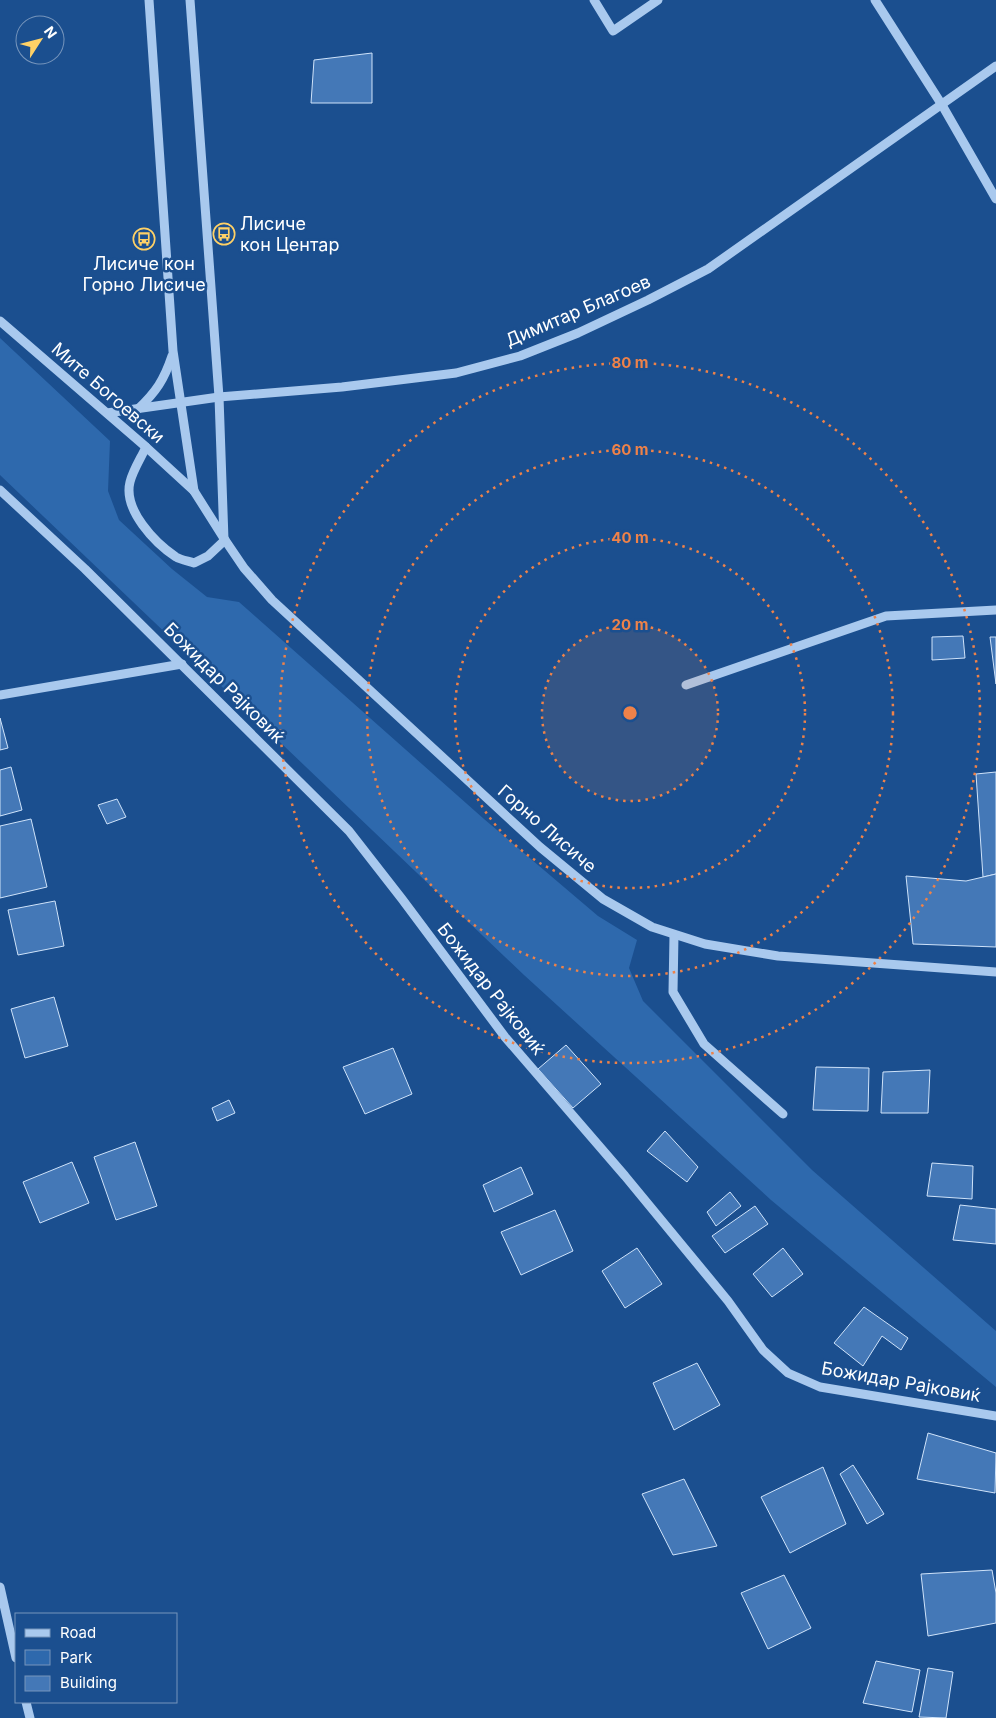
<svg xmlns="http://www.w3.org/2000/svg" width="996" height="1718" font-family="Inter,sans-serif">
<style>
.green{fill:#2e69ad}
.building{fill:#4478b7;stroke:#cfe3fa}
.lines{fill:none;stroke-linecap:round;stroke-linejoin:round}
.minor{stroke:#a9c9ee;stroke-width:9}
.ring{fill:none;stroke:#ee8249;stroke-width:2.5;stroke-dasharray:2.5 5}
.labels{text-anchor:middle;stroke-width:5;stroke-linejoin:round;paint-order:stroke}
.poi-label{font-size:18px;fill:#fff;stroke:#1b4f8f;text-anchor:start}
.street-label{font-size:18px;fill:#fff;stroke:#1b4f8f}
.centre{fill:#ee8249;stroke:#1b4f8f;stroke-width:2.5}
.ring-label{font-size:15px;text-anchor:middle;font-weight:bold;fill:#ee8249;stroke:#1b4f8f;stroke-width:5;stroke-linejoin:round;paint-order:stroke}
</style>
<rect width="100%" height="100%" fill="#1b4f8f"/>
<!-- green -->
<polygon class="green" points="0,338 110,441 108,491 119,520 172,569 207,597 239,602 484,819 598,916 637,940 629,968 643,1001 812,1170 996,1331 996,1387 771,1200 524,975 0,475"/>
<!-- building -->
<g class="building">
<polygon points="372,53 372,103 311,103 314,60"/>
<polygon points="963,636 965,658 932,660 932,637"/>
<polygon points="990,637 996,637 996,684"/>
<polygon points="0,718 8,748 0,750"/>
<polygon points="11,767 22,810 0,816 0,770"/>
<polygon points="996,772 996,874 983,877 976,774"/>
<polygon points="117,799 126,817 107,824 98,805"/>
<polygon points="31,819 47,887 0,898 0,826"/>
<polygon points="996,874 996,947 913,944 906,876 966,881"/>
<polygon points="55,901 64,946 18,955 8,910"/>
<polygon points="54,997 68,1046 25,1058 11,1009"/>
<polygon points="566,1045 601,1084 573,1108 538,1069"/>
<polygon points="393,1048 412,1094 365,1114 343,1067"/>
<polygon points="816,1067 869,1068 868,1111 813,1110"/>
<polygon points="930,1070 928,1113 881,1113 883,1072"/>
<polygon points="229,1100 235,1113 217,1121 212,1108"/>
<polygon points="665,1131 698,1167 687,1182 647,1151"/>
<polygon points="135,1142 157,1206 116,1220 94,1157"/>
<polygon points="72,1162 89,1203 40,1223 23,1182"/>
<polygon points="932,1163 973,1166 972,1199 927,1196"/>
<polygon points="521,1167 533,1194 494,1212 483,1185"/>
<polygon points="730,1192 741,1206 716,1226 707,1212"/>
<polygon points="960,1205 996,1209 996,1244 953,1240"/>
<polygon points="755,1206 768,1224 725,1253 712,1236"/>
<polygon points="555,1210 573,1251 521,1275 501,1232"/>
<polygon points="637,1248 662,1284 625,1308 602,1271"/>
<polygon points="783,1248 803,1274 772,1297 753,1274"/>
<polygon points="864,1307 908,1338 901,1350 882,1336 863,1366 834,1343"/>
<polygon points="697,1363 720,1405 674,1430 653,1383"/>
<polygon points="928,1433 996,1453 995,1493 917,1479"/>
<polygon points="853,1465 884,1514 867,1524 840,1474"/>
<polygon points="823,1467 846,1524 790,1553 761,1497"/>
<polygon points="684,1479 717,1546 673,1555 642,1494"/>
<polygon points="992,1570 996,1593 996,1623 928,1636 921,1574"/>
<polygon points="784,1575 811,1628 768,1649 741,1593"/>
<polygon points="876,1661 920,1670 912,1712 863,1703"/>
<polygon points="928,1668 953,1672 946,1718 919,1717"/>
</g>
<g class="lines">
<!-- minor -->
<g class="minor">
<polyline points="149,0 173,351 194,491"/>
<polyline points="190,0 219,397 224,540"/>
<polyline points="594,0 613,31 658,0"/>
<polyline points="875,0 942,105 996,199"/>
<polyline points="0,321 146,447 194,491 225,540 244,568 272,600 540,847 603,899 652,927 705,944 778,956 996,972"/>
<path d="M138 409C156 392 164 380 172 356"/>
<polyline points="107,413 219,397 342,387 456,373 520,356 578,333 648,300 708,269 996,66"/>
<path d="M146 447C141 458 133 470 130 482 123 510 155 543 176 557 181 560 188 561 194 563L208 556 225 540"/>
<polyline points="0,490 85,569 349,831 402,899 505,1037 625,1176 728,1301 763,1350 788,1373 820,1387 996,1416"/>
<polyline points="686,685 886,616 996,610"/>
<polyline points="0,695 182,664"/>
<polyline points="674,935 673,992 704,1044 783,1114"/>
<polyline points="0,1587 16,1658"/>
<polyline points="26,1702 30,1718"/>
</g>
</g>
<!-- distance rings -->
<circle cx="630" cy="713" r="88" fill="#ee8249" fill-opacity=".12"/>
<g class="ring">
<circle cx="630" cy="713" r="88"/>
<circle cx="630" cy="713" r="175"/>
<circle cx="630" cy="713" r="263"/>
<circle cx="630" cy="713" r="350"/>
</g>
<!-- icons -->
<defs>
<g id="bus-ring" transform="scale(1.125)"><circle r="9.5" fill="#1b4f8f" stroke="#ffd166" stroke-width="1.5"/><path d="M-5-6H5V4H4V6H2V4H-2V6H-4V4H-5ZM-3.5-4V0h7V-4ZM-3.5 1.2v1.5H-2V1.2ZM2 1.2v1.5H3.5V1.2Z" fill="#ffd166"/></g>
</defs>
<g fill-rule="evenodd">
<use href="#bus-ring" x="224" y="234"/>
<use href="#bus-ring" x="144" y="239"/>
</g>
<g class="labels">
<!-- poi labels -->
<g class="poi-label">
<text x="240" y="230">Лисиче<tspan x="240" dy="21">кон Центар</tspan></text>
<text x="144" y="270" text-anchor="middle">Лисиче кон<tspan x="144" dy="21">Горно Лисиче</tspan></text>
</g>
<!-- street labels -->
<g class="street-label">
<text transform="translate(578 311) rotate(-23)" y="6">Димитар Благоев</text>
<text transform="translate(108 393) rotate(41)" y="6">Мите Богоевски</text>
<text transform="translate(224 683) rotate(45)" y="6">Божидар Рајковиќ</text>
<text transform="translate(547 829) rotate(41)" y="6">Горно Лисиче</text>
<text transform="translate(491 989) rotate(52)" y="6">Божидар Рајковиќ</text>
<text transform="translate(901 1382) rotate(10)" y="6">Божидар Рајковиќ</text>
</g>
</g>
<circle cx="630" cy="713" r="8" class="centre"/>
<g class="ring-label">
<text x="630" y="368">80 m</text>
<text x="630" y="455">60 m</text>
<text x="630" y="543">40 m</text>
<text x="630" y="630">20 m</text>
</g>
<!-- legend -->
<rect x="15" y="1613" width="162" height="90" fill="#1b4f8f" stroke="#7695bc"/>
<rect x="25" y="1629" width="25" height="8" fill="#a9c9ee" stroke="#7695bc"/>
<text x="60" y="1638" font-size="15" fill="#ffffff">Road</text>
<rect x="25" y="1650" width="25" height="15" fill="#2e69ad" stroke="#7695bc"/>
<text x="60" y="1663" font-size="15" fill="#ffffff">Park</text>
<rect x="25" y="1676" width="25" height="15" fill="#4478b7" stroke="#7695bc"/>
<text x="60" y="1688" font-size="15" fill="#ffffff">Building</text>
<!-- north arrow -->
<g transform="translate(40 40) rotate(54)"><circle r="24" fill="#1b4f8f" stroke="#7695bc"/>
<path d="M0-4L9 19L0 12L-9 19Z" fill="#ffd166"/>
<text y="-8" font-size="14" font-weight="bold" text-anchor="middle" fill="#ffffff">N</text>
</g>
</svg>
